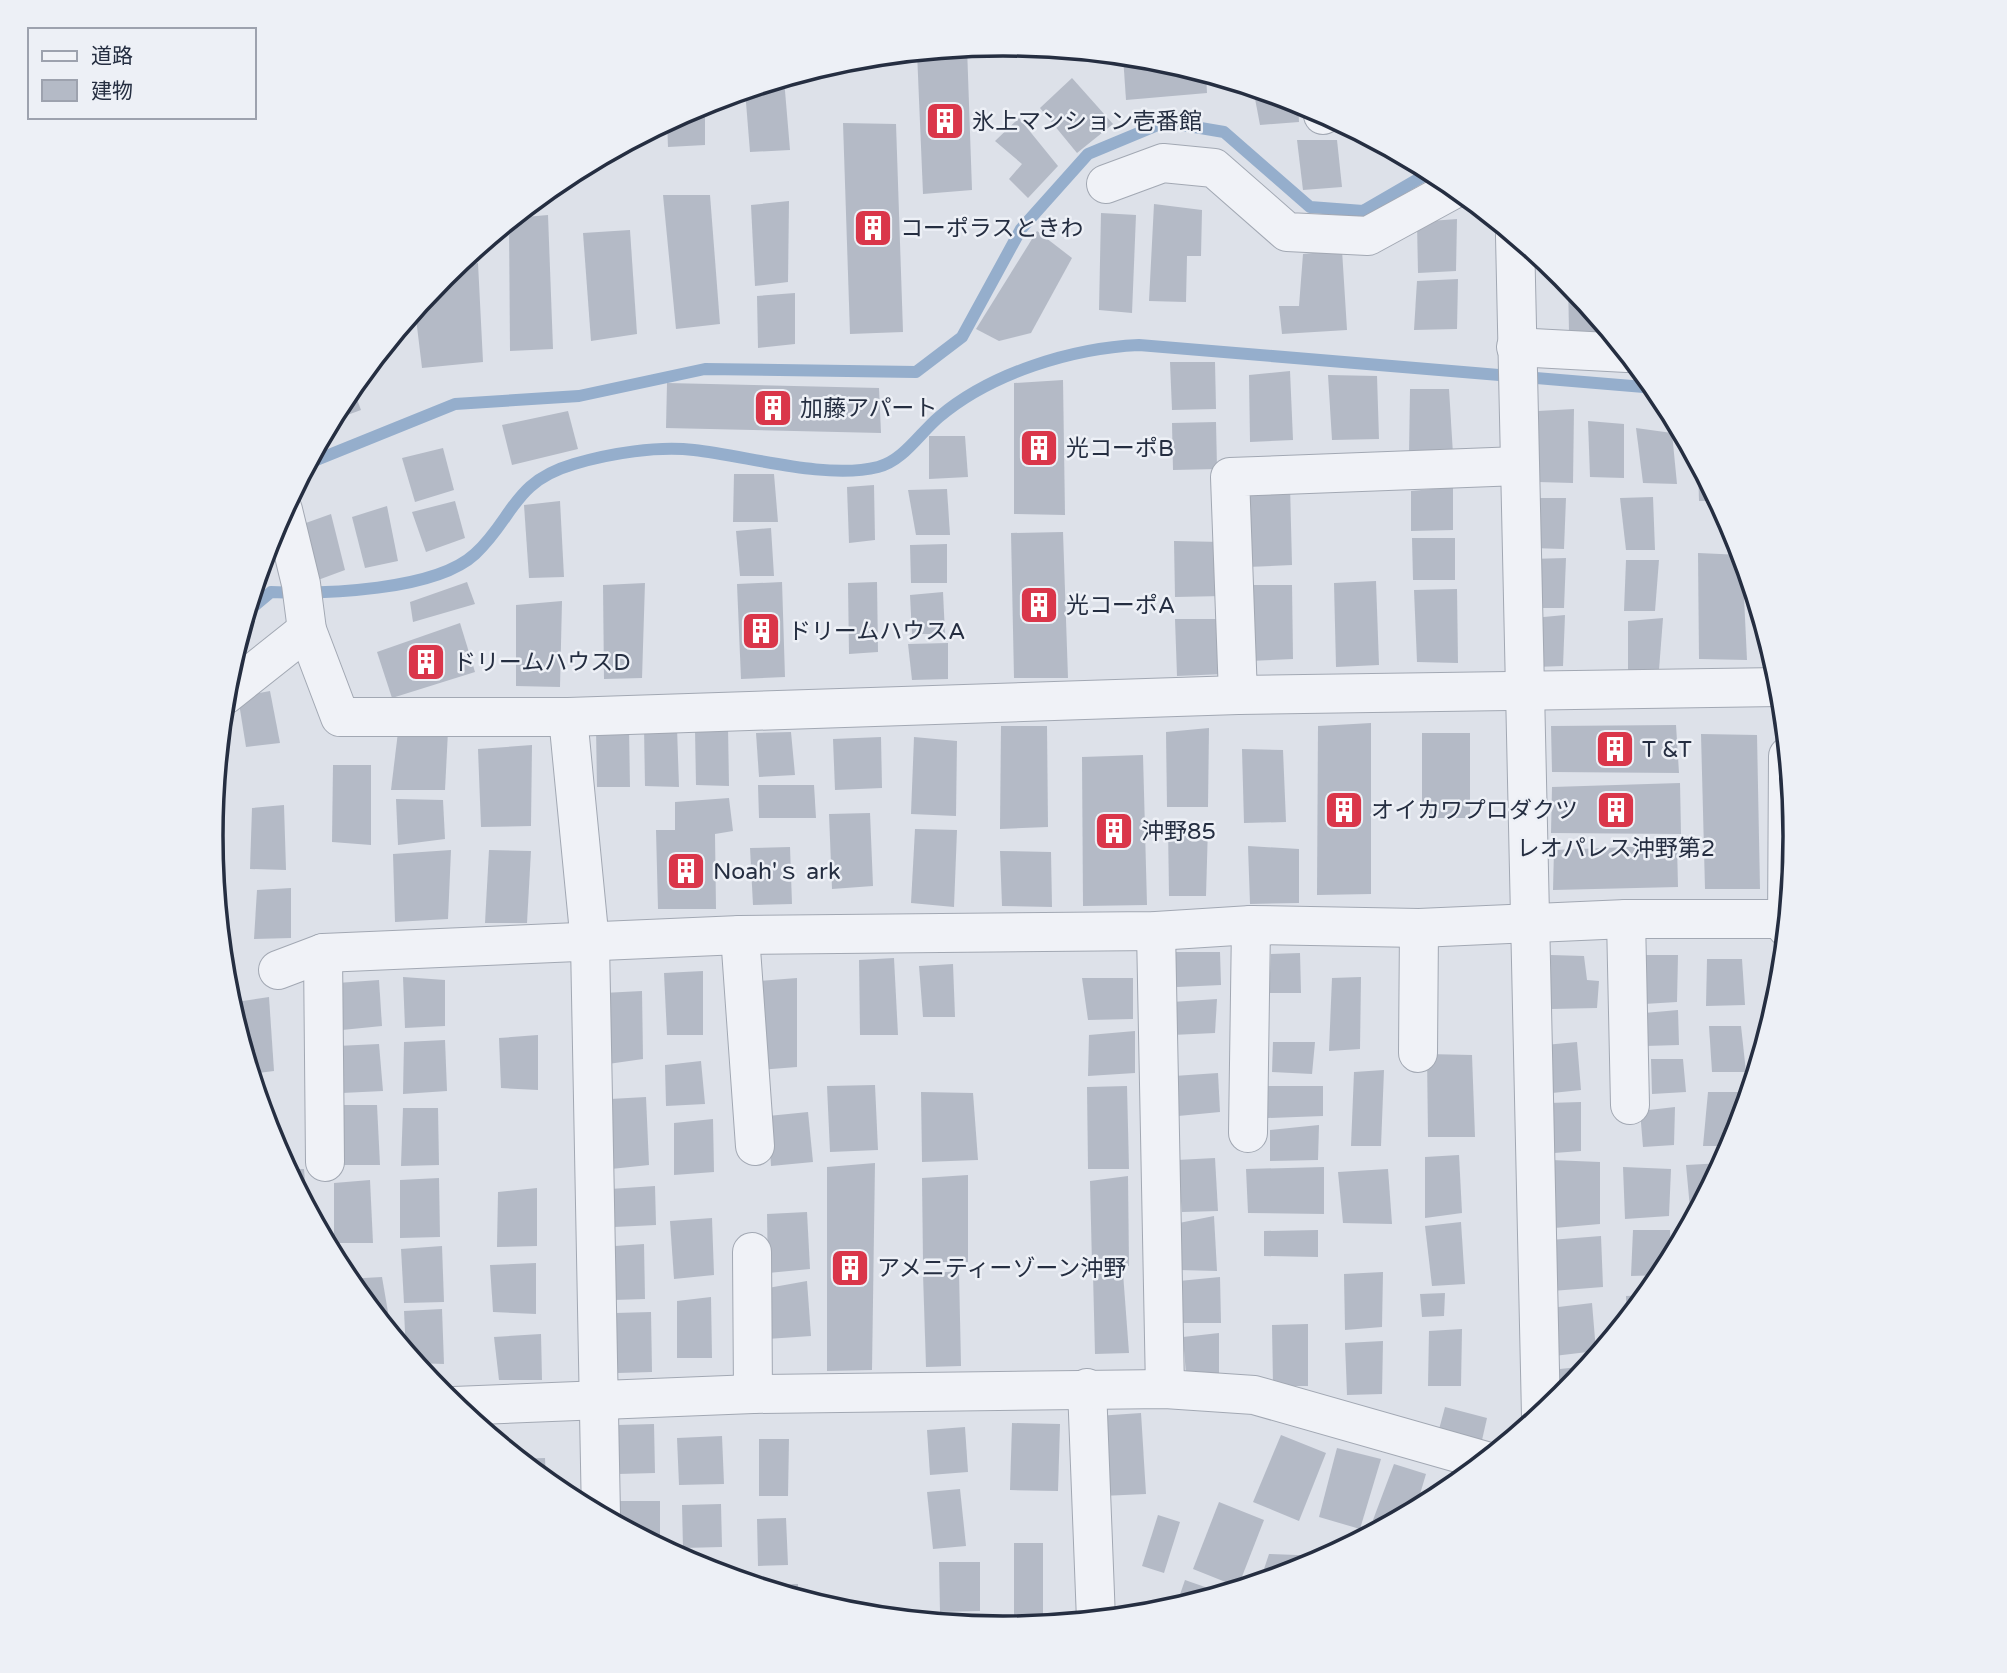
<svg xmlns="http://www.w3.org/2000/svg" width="2007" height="1673" font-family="'Varela Round','Noto Sans JP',sans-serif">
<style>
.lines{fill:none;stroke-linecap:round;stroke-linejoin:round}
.stream{stroke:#95aecc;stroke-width:12}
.building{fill:#b4bac6}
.minor-casing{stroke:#a2a8b3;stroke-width:40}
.minor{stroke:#f0f2f7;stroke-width:38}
.labels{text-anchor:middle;stroke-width:5;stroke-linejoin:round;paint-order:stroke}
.poi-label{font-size:23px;fill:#252e41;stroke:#edf0f6;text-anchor:start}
.rim{fill:none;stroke:#252e41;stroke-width:3.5}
</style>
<rect width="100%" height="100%" fill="#dde1e9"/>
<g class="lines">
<!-- stream -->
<g class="stream">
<polyline points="309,463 455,404 579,396 705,369 916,372 962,337 1021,229 1088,154 1165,122 1224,132 1310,207 1363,211 1432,171"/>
<path d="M247 612 271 592C324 594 435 591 475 554 514 518 512 482 574 464 611 453 657 446 694 450 748 456 826 480 878 467 903 461 920 433 939 417 991 373 1072 348 1139 345L1656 388"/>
</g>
</g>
<!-- building -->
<g class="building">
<polygon points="967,47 972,190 923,194 917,52"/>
<polygon points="1123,56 1159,59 1206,73 1207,93 1126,100"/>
<polygon points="1072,78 1113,124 1077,153 1040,108"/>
<polygon points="784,79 790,150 750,152 745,90"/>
<polygon points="1253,88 1298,101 1299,122 1260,125"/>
<polygon points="705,103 705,145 668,147 667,122"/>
<polygon points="1019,118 1058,166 1028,198 1009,179 1022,164 995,141"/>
<polygon points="843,123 896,124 903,332 850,334"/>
<polygon points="1297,140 1337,140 1342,187 1303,190"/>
<polygon points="663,195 710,195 720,324 676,329"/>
<polygon points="789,201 788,282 755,286 751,205"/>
<polygon points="1154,204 1202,210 1201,256 1187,256 1186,302 1149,301"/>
<polygon points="1101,213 1136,215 1132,313 1099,310"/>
<polygon points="548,215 553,349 510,351 509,222 514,218"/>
<polygon points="1457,219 1456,271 1418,273 1417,222"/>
<polygon points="630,230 637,334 591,341 583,233"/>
<polygon points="1037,231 1072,258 1031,333 999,341 976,329"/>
<polygon points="1342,250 1347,330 1282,334 1279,306 1299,306 1303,254"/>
<polygon points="478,263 483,362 422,368 415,310 437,301 438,282 452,268"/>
<polygon points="1458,279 1457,329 1414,330 1417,281"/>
<polygon points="1568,280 1611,333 1569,332"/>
<polygon points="795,293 795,344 758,348 757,296"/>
<polygon points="1170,362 1215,362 1216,409 1172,410"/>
<polygon points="1290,371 1293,440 1250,442 1249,375"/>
<polygon points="1328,375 1377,376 1379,439 1332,440"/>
<polygon points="1063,380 1065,515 1014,514 1014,383"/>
<polygon points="667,383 879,388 881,433 666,428"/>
<polygon points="352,386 361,410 331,421 345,396"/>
<polygon points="1410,389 1449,389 1453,454 1409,455"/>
<polygon points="1574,409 1573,483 1538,482 1538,411"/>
<polygon points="568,411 578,449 512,465 502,425"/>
<polygon points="1588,421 1624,424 1624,478 1590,477"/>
<polygon points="1216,422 1217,469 1173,470 1172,423"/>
<polygon points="1636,428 1672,433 1677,484 1643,483"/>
<polygon points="929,436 965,436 968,477 929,479"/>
<polygon points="443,448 454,490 415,502 402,458"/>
<polygon points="1698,463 1716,495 1719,501 1699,501"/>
<polygon points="734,474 774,474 778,522 733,522"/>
<polygon points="874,485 875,540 849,543 847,487"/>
<polygon points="1290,485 1292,565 1247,567 1244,487"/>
<polygon points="1453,487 1453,530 1411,531 1411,491"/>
<polygon points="947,489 950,535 916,535 908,490"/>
<polygon points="1653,497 1655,550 1626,550 1620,498"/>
<polygon points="1532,498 1566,498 1564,549 1532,548"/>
<polygon points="455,501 465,538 426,552 412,512"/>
<polygon points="560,501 564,577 529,578 524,505"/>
<polygon points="387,506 398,561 365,568 352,517"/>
<polygon points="331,514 345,570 318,580 303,524"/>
<polygon points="771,528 774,576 740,576 736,531"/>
<polygon points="1063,532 1068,678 1014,678 1011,533"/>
<polygon points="1412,538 1455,538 1455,580 1413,580"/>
<polygon points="1174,541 1222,542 1223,596 1175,597"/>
<polygon points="947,544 947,583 911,583 910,545"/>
<polygon points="1698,553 1742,555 1747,660 1699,659"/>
<polygon points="1566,558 1564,608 1533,608 1530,559"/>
<polygon points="1626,560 1659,560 1655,611 1624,611"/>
<polygon points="1376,581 1379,665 1336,667 1334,583"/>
<polygon points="467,582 475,604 413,622 410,602"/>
<polygon points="782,582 785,677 741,679 737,584"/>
<polygon points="877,582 878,652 849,654 848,583"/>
<polygon points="645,583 642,678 604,679 603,585"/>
<polygon points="1246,585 1292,585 1293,659 1249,661"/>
<polygon points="1457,589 1458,663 1417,662 1414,590"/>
<polygon points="943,592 945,634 912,634 910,595"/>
<polygon points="562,601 560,687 516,686 516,605"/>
<polygon points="1565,615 1563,666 1535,667 1533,618"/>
<polygon points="1663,618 1659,670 1628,671 1628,621"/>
<polygon points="1175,619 1222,619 1224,674 1177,676"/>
<polygon points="460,623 475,672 392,698 377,652"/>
<polygon points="948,643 948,679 912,680 908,644"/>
<polygon points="270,691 280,743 246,747 238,697"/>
<polygon points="1371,723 1371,894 1317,895 1318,726"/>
<polygon points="1676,725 1679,773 1552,772 1551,726"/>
<polygon points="1001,726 1047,726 1048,827 1000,829"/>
<polygon points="629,727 630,787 597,787 596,728"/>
<polygon points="644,727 677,727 679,787 645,786"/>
<polygon points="728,727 729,786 696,785 695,729"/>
<polygon points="1209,728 1208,807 1167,807 1166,732"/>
<polygon points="448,731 445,790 391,790 398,732"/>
<polygon points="791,732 795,775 759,777 756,733"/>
<rect x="1422" y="733" width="48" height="85"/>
<polygon points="1701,734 1757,735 1760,889 1705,889"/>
<polygon points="881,737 882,788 835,790 833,739"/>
<polygon points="914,737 957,741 956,816 911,814"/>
<polygon points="532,745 531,826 481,827 478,749"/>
<polygon points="1242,749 1283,750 1286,822 1244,823"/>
<polygon points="1143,755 1147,905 1083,906 1082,757"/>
<polygon points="333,765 371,765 371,845 332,842"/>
<polygon points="1680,783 1681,834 1551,833 1552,787"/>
<polygon points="758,785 814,785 816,818 759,818"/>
<polygon points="216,788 220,788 220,835 211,835"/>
<polygon points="729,798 733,831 715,834 716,909 658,909 656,830 675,830 675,802"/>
<polygon points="396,799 443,800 445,839 398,845"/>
<polygon points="284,805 286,870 250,869 252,808"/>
<polygon points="870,813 873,886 832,889 829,814"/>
<polygon points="1168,826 1208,826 1206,896 1169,896"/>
<polygon points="915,829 957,830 954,907 911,903"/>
<polygon points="212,845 220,845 223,888 216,888"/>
<polygon points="1677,845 1678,887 1553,890 1554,850"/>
<polygon points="1248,846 1299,849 1299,903 1250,904"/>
<polygon points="790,847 792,904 753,905 750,848"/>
<polygon points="451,850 448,919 395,922 393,854"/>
<polygon points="489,850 531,851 527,923 485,923"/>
<polygon points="1000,851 1051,852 1052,907 1002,906"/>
<polygon points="291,888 291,938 254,939 257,890"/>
<polygon points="217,898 221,898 227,940 221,940"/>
<polygon points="1174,952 1220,952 1221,985 1177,987"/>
<polygon points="1300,953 1301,993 1269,993 1271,954"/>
<polygon points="1551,955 1584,956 1587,980 1599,981 1597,1008 1551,1009"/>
<polygon points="1644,955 1678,955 1677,1002 1644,1004"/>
<polygon points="894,958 898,1035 860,1035 859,960"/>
<polygon points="1707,959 1742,959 1745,1005 1706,1006"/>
<polygon points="953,964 955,1017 923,1017 919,966"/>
<polygon points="703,971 703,1035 667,1035 664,973"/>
<polygon points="403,977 445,980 445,1026 405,1028"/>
<polygon points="1361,977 1360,1049 1329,1051 1332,978"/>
<polygon points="797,978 797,1067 758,1070 757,981"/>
<polygon points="1082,978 1133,978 1133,1019 1088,1020"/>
<polygon points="379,980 382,1026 342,1030 337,983"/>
<polygon points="642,991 643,1059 608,1064 603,993"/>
<polygon points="269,997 274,1071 251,1074 230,1003"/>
<polygon points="1217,999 1215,1033 1172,1035 1172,1002"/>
<polygon points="1678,1010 1679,1045 1645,1046 1644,1013"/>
<polygon points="1709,1026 1741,1026 1746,1072 1712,1072"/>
<polygon points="1135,1031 1135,1073 1088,1076 1089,1035"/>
<polygon points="538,1035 538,1090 501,1088 499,1038"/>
<polygon points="445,1040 447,1091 403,1094 404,1042"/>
<polygon points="1273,1042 1315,1042 1312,1074 1272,1072"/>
<polygon points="1577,1042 1581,1090 1552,1093 1545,1045"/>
<polygon points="379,1044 383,1091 342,1093 337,1046"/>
<polygon points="1427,1054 1472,1055 1475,1137 1428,1137"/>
<polygon points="1651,1059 1683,1059 1686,1092 1652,1094"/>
<polygon points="701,1061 705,1104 666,1106 665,1065"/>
<polygon points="1384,1070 1381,1146 1351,1146 1354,1072"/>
<polygon points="1218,1073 1220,1112 1178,1116 1174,1076"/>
<polygon points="875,1085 878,1150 830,1152 827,1086"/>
<polygon points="1127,1086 1129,1169 1088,1169 1087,1087"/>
<polygon points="1265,1086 1323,1086 1323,1116 1268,1118"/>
<polygon points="921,1092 973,1093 978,1160 922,1162"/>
<polygon points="1708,1092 1739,1092 1742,1121 1733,1146 1703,1146"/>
<polygon points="646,1097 649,1165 611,1169 610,1099"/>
<polygon points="1581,1102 1581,1151 1554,1153 1548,1103"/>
<polygon points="336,1105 377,1105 380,1165 339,1165"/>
<polygon points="1675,1107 1674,1145 1643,1147 1640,1111"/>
<polygon points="403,1108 438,1108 439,1165 401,1166"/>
<polygon points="808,1112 813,1162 771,1166 768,1116"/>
<polygon points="713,1119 714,1172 674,1175 674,1123"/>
<polygon points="1319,1125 1318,1160 1270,1161 1270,1130"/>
<polygon points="1459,1155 1462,1213 1425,1218 1425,1157"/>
<polygon points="1215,1158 1218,1211 1182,1212 1177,1160"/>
<polygon points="1551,1160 1600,1162 1600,1224 1554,1228"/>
<polygon points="875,1163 872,1370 827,1371 827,1167"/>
<polygon points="1723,1163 1693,1219 1691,1219 1686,1165"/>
<polygon points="1324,1167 1324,1214 1248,1213 1246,1169"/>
<polygon points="1623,1167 1671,1169 1669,1216 1625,1219"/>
<polygon points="287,1169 304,1169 307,1207"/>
<polygon points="1388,1169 1392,1224 1343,1223 1338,1172"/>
<polygon points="968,1175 968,1262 923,1262 922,1178"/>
<polygon points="1128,1176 1129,1266 1092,1265 1090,1181"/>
<polygon points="439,1178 440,1237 400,1238 400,1180"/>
<polygon points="370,1180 373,1243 334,1243 334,1183"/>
<polygon points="655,1186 656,1225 614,1227 610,1189"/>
<polygon points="537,1188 537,1246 497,1247 498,1192"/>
<polygon points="807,1212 810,1269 768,1273 767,1214"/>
<polygon points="1214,1216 1217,1271 1179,1270 1179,1223"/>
<polygon points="712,1218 714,1275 674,1279 670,1221"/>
<polygon points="1461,1222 1465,1284 1432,1286 1425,1226"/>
<polygon points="1318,1230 1318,1257 1264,1256 1264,1231"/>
<polygon points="1633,1230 1670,1230 1671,1262 1663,1275 1631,1276"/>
<polygon points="1601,1236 1603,1287 1552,1291 1550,1240"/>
<polygon points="644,1244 645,1299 613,1300 615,1246"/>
<polygon points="442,1246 444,1302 404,1303 401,1249"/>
<polygon points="536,1263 536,1314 493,1312 490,1265"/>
<polygon points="959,1271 961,1366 926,1367 923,1274"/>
<polygon points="1383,1272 1382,1327 1345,1330 1344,1274"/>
<polygon points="1123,1273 1129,1353 1095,1354 1093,1274"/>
<polygon points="382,1277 389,1318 385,1326 346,1279"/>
<polygon points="1220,1277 1221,1323 1181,1323 1179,1281"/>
<polygon points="807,1281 811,1336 767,1339 768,1288"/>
<polygon points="1445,1293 1444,1316 1422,1317 1420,1294"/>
<polygon points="1648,1295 1627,1321 1626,1296"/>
<polygon points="711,1297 712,1358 677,1358 677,1301"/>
<polygon points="1592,1303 1596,1351 1554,1356 1550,1308"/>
<polygon points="442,1309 444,1364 415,1363 406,1352 404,1311"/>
<polygon points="651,1312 652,1372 617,1373 615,1313"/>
<polygon points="1308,1324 1308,1386 1273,1386 1272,1325"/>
<polygon points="1462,1329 1461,1386 1428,1386 1429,1331"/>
<polygon points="1219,1333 1219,1373 1186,1374 1183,1337"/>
<polygon points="541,1334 542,1380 499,1380 494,1337"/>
<polygon points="1383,1341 1382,1394 1347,1395 1345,1343"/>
<polygon points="1589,1366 1564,1397 1551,1408 1550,1370"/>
<polygon points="1445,1407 1487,1418 1480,1449 1437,1437"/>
<polygon points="1141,1413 1146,1494 1102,1496 1097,1416"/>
<polygon points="1012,1423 1060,1424 1058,1491 1010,1490"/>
<polygon points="654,1424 655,1473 618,1474 617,1425"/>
<polygon points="965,1427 968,1472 930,1475 927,1430"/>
<polygon points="1281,1435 1326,1453 1299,1521 1253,1502"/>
<polygon points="722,1436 724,1484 679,1485 677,1438"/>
<polygon points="759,1439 789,1439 788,1496 759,1496"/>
<polygon points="1337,1448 1381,1459 1360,1529 1319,1517"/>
<polygon points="545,1458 546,1481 518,1459"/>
<polygon points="1394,1464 1426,1474 1415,1511 1389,1525 1373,1520"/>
<polygon points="960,1489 966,1546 933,1549 927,1492"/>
<polygon points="620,1501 660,1501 660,1548 620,1526"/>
<polygon points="1219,1502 1264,1520 1238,1587 1193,1569"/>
<polygon points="721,1504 722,1547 683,1548 682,1505"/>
<polygon points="1158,1515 1180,1522 1164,1573 1142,1566"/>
<polygon points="786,1518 788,1565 758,1566 757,1519"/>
<rect x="1014" y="1543" width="29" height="77"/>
<polygon points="1269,1554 1324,1556 1324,1560 1306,1569 1260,1581"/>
<polygon points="939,1562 980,1562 980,1611 940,1612"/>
<polygon points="694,1566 722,1566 722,1575 700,1569"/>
<polygon points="1185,1580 1225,1594 1175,1609"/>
<polygon points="798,1584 798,1599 754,1585"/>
</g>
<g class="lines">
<!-- minor casing -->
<g class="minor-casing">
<g id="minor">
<polyline points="1323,112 1323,115"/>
<polyline points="1106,184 1163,163 1214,168 1287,232 1368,236 1456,188"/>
<polyline points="1515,236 1541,1416"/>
<polyline points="1516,347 1627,353"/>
<polyline points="283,510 301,584 307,630 340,717 568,717 1238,695 1782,687"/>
<polyline points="225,695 307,630"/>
<polyline points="1238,695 1230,477 1519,466"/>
<polyline points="568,717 590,943 601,1516"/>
<polyline points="1626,919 1630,1105"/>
<polyline points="1787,928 1788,756"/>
<polyline points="1156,931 1165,1389"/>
<polyline points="740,935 755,1146"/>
<polyline points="323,953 325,1162"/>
<polyline points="278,970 323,953 740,935 1156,931 1251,925 1419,928 1626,919 1788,919"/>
<polyline points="1418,1053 1419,928"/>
<polyline points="1248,1133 1251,925"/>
<polyline points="752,1252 753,1394"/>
<polyline points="1087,1388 1096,1620"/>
<polyline points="454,1406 753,1394 1165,1389 1254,1395 1486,1461"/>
</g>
</g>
<!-- minor -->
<use href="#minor" class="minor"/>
</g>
<!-- icons -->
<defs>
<g id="building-square" transform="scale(2.0125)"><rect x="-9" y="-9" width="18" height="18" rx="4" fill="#da364a" stroke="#edf0f6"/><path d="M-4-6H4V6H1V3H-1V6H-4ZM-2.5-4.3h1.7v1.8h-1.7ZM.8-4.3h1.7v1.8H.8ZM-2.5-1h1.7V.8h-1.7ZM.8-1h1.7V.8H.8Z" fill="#fff"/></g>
</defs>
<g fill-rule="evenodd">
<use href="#building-square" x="945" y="121"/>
<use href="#building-square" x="873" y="228"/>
<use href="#building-square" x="773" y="408"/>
<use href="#building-square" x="1039" y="448"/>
<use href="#building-square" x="1039" y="605"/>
<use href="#building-square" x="761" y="631"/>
<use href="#building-square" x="426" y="662"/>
<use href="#building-square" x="1615" y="749"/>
<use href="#building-square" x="1344" y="810"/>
<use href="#building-square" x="1616" y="810"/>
<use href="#building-square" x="1114" y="831"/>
<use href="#building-square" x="686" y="871"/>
<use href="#building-square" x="850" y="1268"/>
</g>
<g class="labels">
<!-- poi labels -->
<g class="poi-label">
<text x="972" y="129">氷上マンション壱番館</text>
<text x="900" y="236">コーポラスときわ</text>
<text x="800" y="416">加藤アパート</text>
<text x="1066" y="456">光コーポB</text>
<text x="1066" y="613">光コーポA</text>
<text x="788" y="639">ドリームハウスA</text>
<text x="453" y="670">ドリームハウスD</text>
<text x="1642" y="757">T &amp;T</text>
<text x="1371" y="818">オイカワプロダクツ</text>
<text x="1141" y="839">沖野85</text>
<text x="1616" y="856" text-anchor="middle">レオパレス沖野第2</text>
<text x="713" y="879">Noah′ｓ ark</text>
<text x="877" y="1276">アメニティーゾーン沖野</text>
</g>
</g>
<!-- crop -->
<path d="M0 0H2007V1673H0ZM223 836a780 780 0 1 1 1560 0a780 780 0 1 1-1560 0Z" fill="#edf0f6" fill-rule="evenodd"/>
<path class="rim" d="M223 836a780 780 0 1 1 1560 0a780 780 0 1 1-1560 0Z"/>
<!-- legend -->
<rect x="28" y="28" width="228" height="91" fill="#edf0f6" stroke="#9da2ae" stroke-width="2"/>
<rect x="42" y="51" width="35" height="10" fill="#f0f2f7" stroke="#9da2ae" stroke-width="2"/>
<text x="91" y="63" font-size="21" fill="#252e41">道路</text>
<rect x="42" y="80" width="35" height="21" fill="#b4bac6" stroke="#9da2ae" stroke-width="2"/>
<text x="91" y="98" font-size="21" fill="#252e41">建物</text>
</svg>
